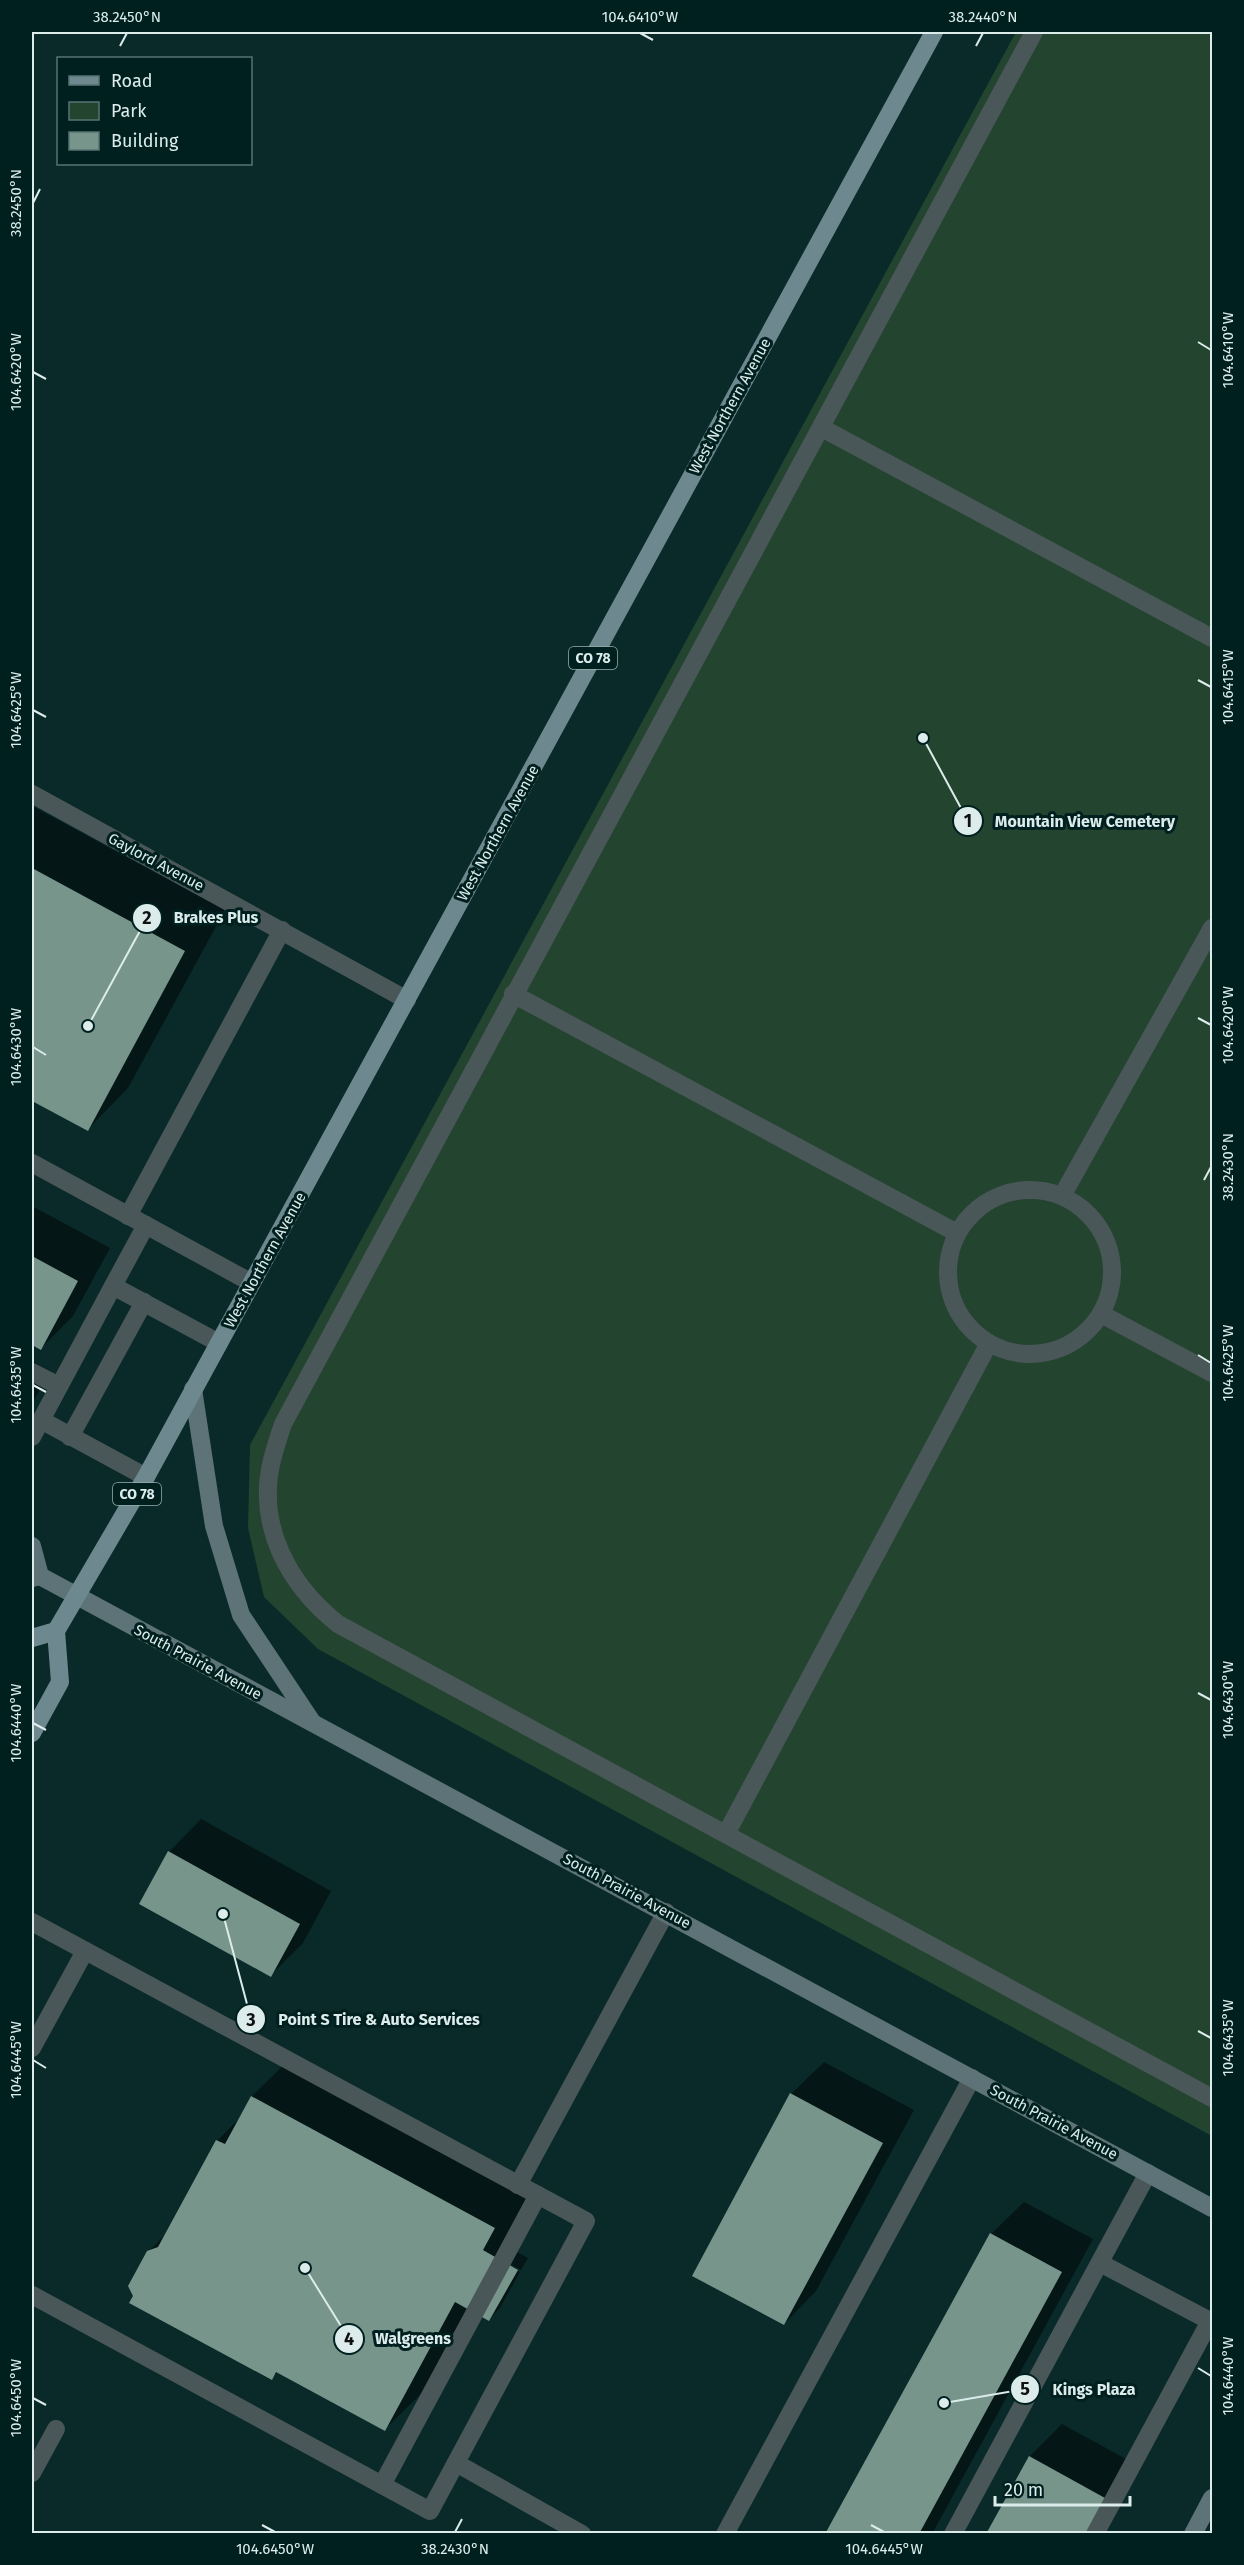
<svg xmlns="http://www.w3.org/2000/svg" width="1244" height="2565" font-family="'Fira Sans',sans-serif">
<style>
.green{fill:#23442e}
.shadow{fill:#0007}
.building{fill:#77958b}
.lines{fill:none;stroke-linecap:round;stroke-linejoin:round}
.lane{stroke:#4a5759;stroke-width:18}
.street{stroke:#4a5759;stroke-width:18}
.secondary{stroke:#5e7377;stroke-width:18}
.primary{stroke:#6d888e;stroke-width:18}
.ticks{fill:none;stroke:#dbeceb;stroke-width:2}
.labels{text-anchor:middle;stroke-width:6;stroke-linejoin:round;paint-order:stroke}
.shield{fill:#002020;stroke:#99afae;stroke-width:1.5}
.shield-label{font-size:14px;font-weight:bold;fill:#dbeceb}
.street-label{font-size:15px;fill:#dbeceb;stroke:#002020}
.leader{fill:none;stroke:#dbeceb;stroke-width:2}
.callout-dot{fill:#dbeceb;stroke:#002020;stroke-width:2}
.mark-label{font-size:18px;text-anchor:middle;font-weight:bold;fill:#111}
.callout-label{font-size:16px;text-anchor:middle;font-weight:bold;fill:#dbeceb;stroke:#002020;stroke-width:6;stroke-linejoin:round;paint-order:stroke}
.neatline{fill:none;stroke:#dbeceb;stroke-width:2}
.ticks-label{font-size:15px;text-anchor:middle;fill:#dbeceb}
</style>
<rect width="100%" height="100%" fill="#092a29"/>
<!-- green -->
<polygon class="green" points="1016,32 1212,32 1212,2136 318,1649 264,1597 248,1528 250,1445"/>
<!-- shadow -->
<g class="shadow">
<polygon points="32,806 225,910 128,1088 88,1129 32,1099"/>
<polygon points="32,1206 110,1248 73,1316 41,1348 32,1343"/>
<polygon points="32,1361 50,1371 32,1404"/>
<polygon points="201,1819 331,1891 303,1943 271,1975 169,1852"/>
<polygon points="293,2056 535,2187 504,2245 528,2258 521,2270 496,2256 496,2260 520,2272 500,2308 489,2319 469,2309 426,2389 385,2429 278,2371 271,2378 148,2252 169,2231 217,2141 241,2117 252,2096"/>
<polygon points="824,2062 914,2110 816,2291 784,2324 791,2094"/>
<polygon points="1024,2202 1093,2239 932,2534 827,2534 991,2234"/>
<polygon points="1062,2424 1137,2465 1099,2534 1030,2456"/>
</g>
<!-- building -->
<g class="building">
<polygon points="32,868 185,951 88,1131 32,1101"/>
<polygon points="32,1256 78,1281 41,1350 32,1345"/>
<polygon points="168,1851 300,1924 271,1977 139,1904"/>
<polygon points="790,2093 883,2143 784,2325 692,2276"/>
<polygon points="251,2096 495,2228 483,2250 518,2270 489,2321 455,2302 385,2431 276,2372 272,2380 129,2303 133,2296 128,2286 147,2251 158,2247 216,2140 225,2144"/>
<polygon points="990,2233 1062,2272 919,2534 825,2534"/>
<polygon points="1029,2456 1105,2498 1086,2534 986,2534"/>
</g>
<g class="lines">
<!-- lane -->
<g class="lane">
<path d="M1034 32 283 1424C279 1436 275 1448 272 1460 256 1525 288 1584 338 1624L1212 2098"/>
<polyline points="822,428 1212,638"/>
<polyline points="513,994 957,1233"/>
<polyline points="32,1163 252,1283"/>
<circle cx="1030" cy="1272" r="82"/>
<polyline points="1062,1196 1212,928"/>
<polyline points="128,1216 282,930"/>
<polyline points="113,1286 146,1225"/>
<polyline points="1103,1315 1212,1373"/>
<polyline points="32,1372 59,1386"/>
<polyline points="41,1420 146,1477"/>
<polyline points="32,1437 113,1286 219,1343"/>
<polyline points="70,1437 144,1302"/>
<polyline points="726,1834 988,1345"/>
<polyline points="32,1922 586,2221 430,2511 32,2295"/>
<polyline points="32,2048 85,1951"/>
<polyline points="518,2185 666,1912"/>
<polyline points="456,2463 582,2534"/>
<polyline points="32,2473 56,2429"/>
<polyline points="382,2485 538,2195"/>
<polyline points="725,2534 972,2078"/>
<polyline points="953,2534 1148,2173"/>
<polyline points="1095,2534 1210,2321 1100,2263"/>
</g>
<!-- street -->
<polyline class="street" points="32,794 407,1000"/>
<!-- secondary -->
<g class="secondary">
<polyline points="193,1389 214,1526 241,1615 312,1722"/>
<polyline points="32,1546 40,1576"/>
<polyline points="32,1578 40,1576 1212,2208"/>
<polyline points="1193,2534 1212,2498"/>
</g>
<!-- primary -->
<g class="primary">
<polyline points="32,1638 56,1631"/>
<polyline points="32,1733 60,1682 56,1631 146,1477 934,32"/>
</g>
</g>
<!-- ticks -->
<path class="ticks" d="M640 33 653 40M120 46 127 33M976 46 983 33M33 203 40 189M1198 342 1211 350M33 372 46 379M1198 680 1211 687M33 710 46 717M1198 1018 1211 1025M33 1047 46 1055M1204 1180 1211 1167M1198 1355 1211 1363M33 1385 46 1392M1198 1693 1211 1700M33 1723 46 1730M1198 2031 1211 2038M33 2060 46 2068M1198 2368 1211 2376M33 2398 46 2405M262 2525 275 2532M871 2525 884 2532M455 2532 462 2519"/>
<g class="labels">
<!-- shield labels -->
<g class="shield">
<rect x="569" y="647" width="48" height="22" rx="4.5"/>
<rect x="113" y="1483" width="48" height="22" rx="4.5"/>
</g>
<g class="shield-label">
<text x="593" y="663">CO 78</text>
<text x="137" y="1499">CO 78</text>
</g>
<!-- street labels -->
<g class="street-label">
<text transform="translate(730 406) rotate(-61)" y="5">West Northern Avenue</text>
<text transform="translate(498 833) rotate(-61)" y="5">West Northern Avenue</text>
<text transform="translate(156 862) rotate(28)" y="5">Gaylord Avenue</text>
<text transform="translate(265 1260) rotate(-61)" y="5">West Northern Avenue</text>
<text transform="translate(198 1662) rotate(28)" y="5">South Prairie Avenue</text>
<text transform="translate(627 1891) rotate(28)" y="5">South Prairie Avenue</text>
<text transform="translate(1054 2122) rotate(28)" y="5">South Prairie Avenue</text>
</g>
</g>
<!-- callouts -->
<path class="leader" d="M923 738L968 821M88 1026L147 918M223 1914L251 2019M305 2268L349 2339M944 2403L1025 2389"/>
<g class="callout-dot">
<circle cx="923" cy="738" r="6"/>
<circle cx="88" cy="1026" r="6"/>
<circle cx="223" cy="1914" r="6"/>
<circle cx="305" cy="2268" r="6"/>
<circle cx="944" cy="2403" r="6"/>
<circle cx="968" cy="821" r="15"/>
<circle cx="147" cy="918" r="15"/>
<circle cx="251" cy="2019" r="15"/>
<circle cx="349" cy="2339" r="15"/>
<circle cx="1025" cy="2389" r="15"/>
</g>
<g class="mark-label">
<text x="968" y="827">1</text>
<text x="147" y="924">2</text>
<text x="251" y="2026">3</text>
<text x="349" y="2345">4</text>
<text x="1025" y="2395">5</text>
</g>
<g class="callout-label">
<text x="1085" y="827">Mountain View Cemetery</text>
<text x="216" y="923">Brakes Plus</text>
<text x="379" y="2025">Point S Tire &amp; Auto Services</text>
<text x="413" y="2344">Walgreens</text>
<text x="1094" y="2395">Kings Plaza</text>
</g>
<!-- border -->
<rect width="1244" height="2565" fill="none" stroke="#002020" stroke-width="66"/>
<!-- legend -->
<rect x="57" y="57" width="195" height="108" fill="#002020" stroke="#587271" stroke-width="1.5"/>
<rect x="69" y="76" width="30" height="9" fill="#6d888e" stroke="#587271" stroke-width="1.5"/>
<text x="111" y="87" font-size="18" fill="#dbeceb">Road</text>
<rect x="69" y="102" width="30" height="18" fill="#23442e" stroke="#587271" stroke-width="1.5"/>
<text x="111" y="117" font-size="18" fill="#dbeceb">Park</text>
<rect x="69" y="132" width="30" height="18" fill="#77958b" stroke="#587271" stroke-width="1.5"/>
<text x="111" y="147" font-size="18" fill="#dbeceb">Building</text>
<!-- scale -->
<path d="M995 2496v9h135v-9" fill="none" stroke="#dbeceb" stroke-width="3"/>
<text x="1004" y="2496" font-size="18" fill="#dbeceb" stroke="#002020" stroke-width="4.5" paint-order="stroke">20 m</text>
<rect x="33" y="33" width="1178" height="2499" class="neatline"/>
<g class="ticks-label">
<text x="127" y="22">38.2450°N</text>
<text x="640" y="22">104.6410°W</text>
<text x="983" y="22">38.2440°N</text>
<text transform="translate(16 203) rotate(-90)" y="5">38.2450°N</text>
<text transform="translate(1228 350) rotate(-90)" y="5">104.6410°W</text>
<text transform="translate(16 372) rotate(-90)" y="5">104.6420°W</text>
<text transform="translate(1228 687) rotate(-90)" y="5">104.6415°W</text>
<text transform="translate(16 710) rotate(-90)" y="5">104.6425°W</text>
<text transform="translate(1228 1025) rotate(-90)" y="5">104.6420°W</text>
<text transform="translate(16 1047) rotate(-90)" y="5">104.6430°W</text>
<text transform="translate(1228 1167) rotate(-90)" y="5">38.2430°N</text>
<text transform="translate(1228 1363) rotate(-90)" y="5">104.6425°W</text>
<text transform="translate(16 1385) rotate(-90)" y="5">104.6435°W</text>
<text transform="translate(1228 1700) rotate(-90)" y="5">104.6430°W</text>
<text transform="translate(16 1723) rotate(-90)" y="5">104.6440°W</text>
<text transform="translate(1228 2038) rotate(-90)" y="5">104.6435°W</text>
<text transform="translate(16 2060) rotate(-90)" y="5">104.6445°W</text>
<text transform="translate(1228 2376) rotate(-90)" y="5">104.6440°W</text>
<text transform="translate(16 2398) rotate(-90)" y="5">104.6450°W</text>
<text x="275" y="2554">104.6450°W</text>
<text x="455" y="2554">38.2430°N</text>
<text x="884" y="2554">104.6445°W</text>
</g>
</svg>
